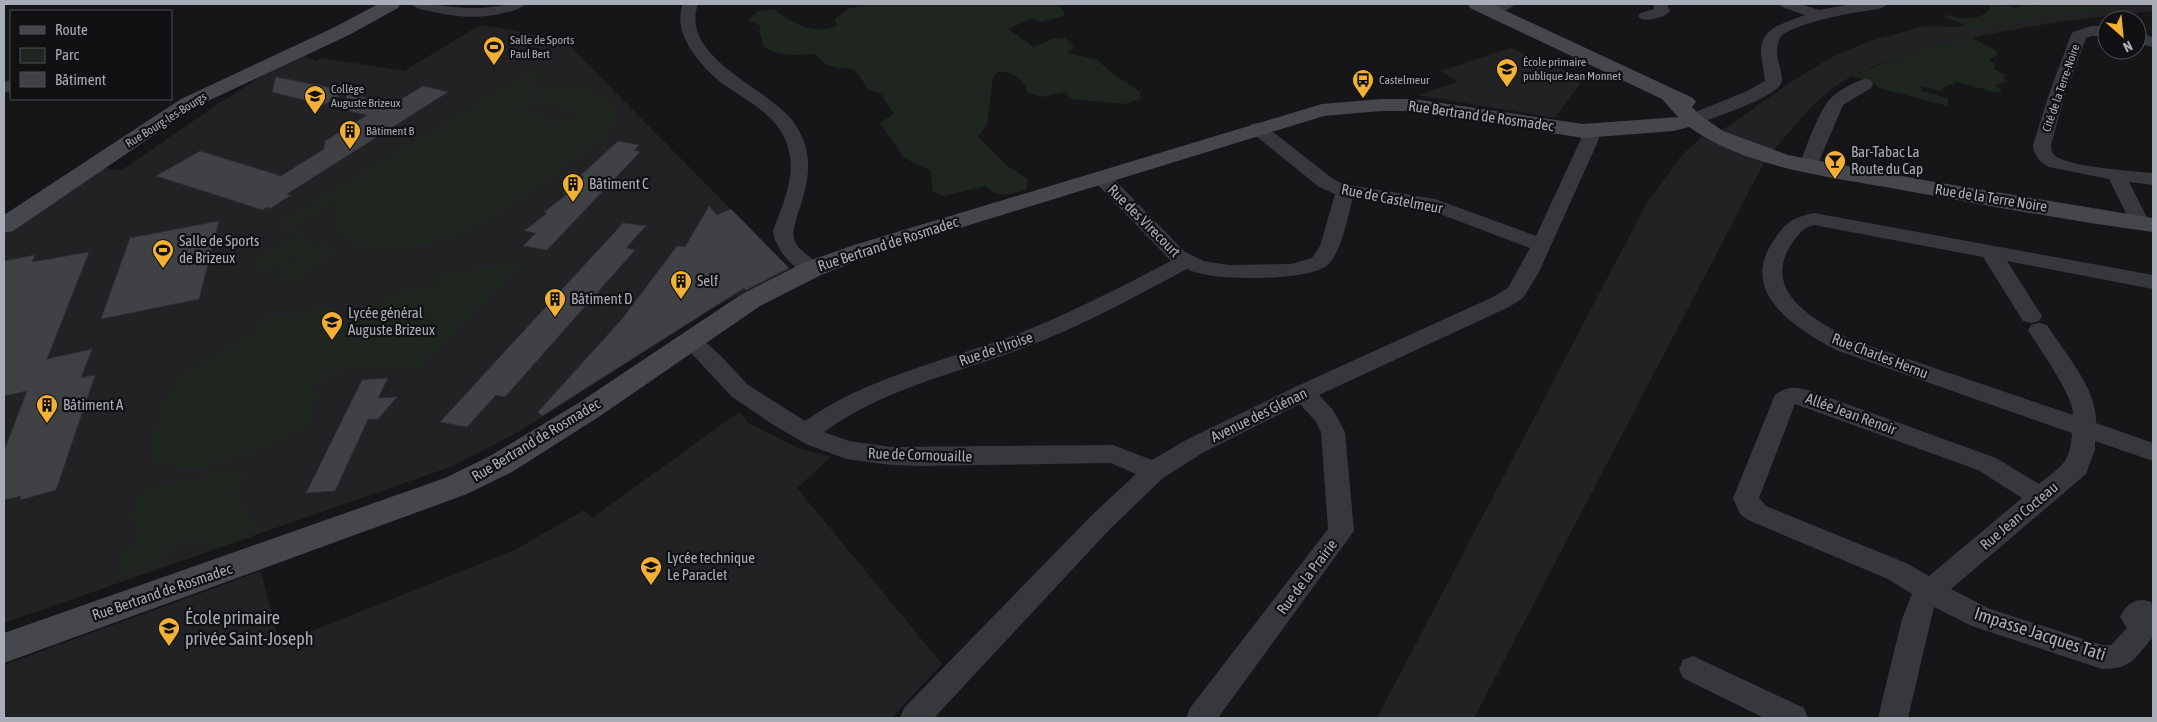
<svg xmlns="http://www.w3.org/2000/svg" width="2157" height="722" font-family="'Asap Condensed',sans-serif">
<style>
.built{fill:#222225}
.green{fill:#1e261f;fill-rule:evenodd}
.building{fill:#404145;stroke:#303034}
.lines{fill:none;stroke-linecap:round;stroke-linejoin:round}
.street{fill:#37383d;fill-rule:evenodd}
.secondary{fill:#45474d;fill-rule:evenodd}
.labels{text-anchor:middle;stroke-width:4.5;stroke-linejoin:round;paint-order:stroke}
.far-poi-label{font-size:12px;fill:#a8adb8;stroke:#111113;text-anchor:start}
.far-street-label{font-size:12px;fill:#a8adb8;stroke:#111113}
.street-label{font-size:15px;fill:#a8adb8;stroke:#111113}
.poi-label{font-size:15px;fill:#a8adb8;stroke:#111113;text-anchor:start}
.near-poi-label{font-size:18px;fill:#a8adb8;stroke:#111113;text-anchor:start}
.near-street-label{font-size:18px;fill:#a8adb8;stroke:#111113}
</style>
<rect width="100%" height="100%" fill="#161618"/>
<!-- built -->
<g class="built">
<polygon points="2115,4 2153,4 2153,11 2064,21 1989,34 1940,45 1877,65 1852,76 1835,86 1813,105 1766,159 1474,718 1377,718 1644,208 1680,157 1699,139 1729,126 1788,84 1828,59 1867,42 1924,26 1957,27 1979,22"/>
<polygon points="480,25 563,39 566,37 574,39 567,43 790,269 710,309 520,431 453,466 4,623 4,235 101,168 122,170 215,106 276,67 300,55 317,61 322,58 404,71"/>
<polygon points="1510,48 1584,78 1555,118 1417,95 1457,82 1441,71"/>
<polygon points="739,412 747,422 798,448 831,457 797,488 942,664 891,718 4,718 4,665 261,571 279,644 515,550 584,510 592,518"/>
</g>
<!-- green -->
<g class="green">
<path d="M873 4H1057L1064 11V16L1041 22 1033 18 1008 29 1034 47 1053 39 1065 38 1074 47 1067 53 1096 59 1112 73 1140 92V99L1125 104 1091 101 1072 99 1065 92 1041 97 1027 92C1024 78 1012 71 998 72L993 77 987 124 978 137 1007 166 1028 179 1026 190C1009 195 998 199 985 186L944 196 933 192 930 170 904 158 880 123 894 114 880 93 868 89 858 74 853 69 838 68 825 64 816 54C797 55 780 57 764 47L759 31 761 26 748 20 757 12 774 9C791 23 814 36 837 26L835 19 850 8Z"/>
<path d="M1988 4H2000L2015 8 2027 4 2040 6 2047 4H2132L1964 30 1963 24 1943 16C1950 14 1953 17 1959 18 1970 19 1985 18 1990 8Z"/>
<path d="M1971 37 1998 52 1997 55 1989 59 1996 66 1993 69 2006 75 2004 78 2007 82 1995 85 2002 90 1998 93 1954 81V84L1948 85 1940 91 1920 86 1922 91 1949 99 1947 106 1879 88 1872 82 1852 76C1890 60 1930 47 1971 37Z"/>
<path d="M534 70 546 74 519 91C551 86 587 81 613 105 617 121 611 130 601 142L484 223 452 237 437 241 389 249 369 248 352 243 335 230 332 217 334 202 289 230 277 225ZM537 98 582 113 565 124 519 109Z"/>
<polygon points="298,234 316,242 269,272 250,264"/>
<polygon points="322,243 341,250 293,281 273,273"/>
<polygon points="523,264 419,368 351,368 310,384 317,398 308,426 284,438 203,470 157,464 150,452 160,411 183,374 254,334 259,318 333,306 339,317 363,317 386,299 421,287 427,289 439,284 436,277 472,270"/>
<polygon points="215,473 245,473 236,500 263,531 209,550 202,539 169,548 158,563 120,576 120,555 139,539 139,528 129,516 145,488 197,480"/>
</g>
<!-- building -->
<g class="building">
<polygon points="276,77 322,86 346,91 324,105 272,92"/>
<polygon points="423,86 448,92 287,194 291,195 271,208 267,207 263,210 156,176 200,151 281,176 324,149 325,141 367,115 344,110 347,94 393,104"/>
<polygon points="618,141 639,145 634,150 640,152 547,250 523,246 536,233 524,231 547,213 544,212 567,194 563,193 584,177 581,175"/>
<polygon points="709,206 717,215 731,209 789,268 746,290 744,288 542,416 538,412 622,319 677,246 685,247"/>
<polygon points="219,221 199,299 101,319 130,238"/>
<polygon points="623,223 646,226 626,248 635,250 505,397 496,395 467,427 440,422"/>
<polygon points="89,252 47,359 92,349 81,378 95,375 56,490 20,500 21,496 4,500 4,451 27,391 4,396 4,261 35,255 32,262"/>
<polygon points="388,378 378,398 397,397 378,419 368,419 335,491 306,493 362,380"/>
</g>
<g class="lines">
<!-- street -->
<g class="street">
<path d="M412 4C432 3 451 8 471 8 489 9 506 3 525 4 521 9 513 11 507 12 477 21 450 16 420 9L415 7Z"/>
<path d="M683 4H698C679 57 766 87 792 120 815 150 810 180 798 213 796 222 792 230 794 239 798 252 815 258 822 269L819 274C799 279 775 250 773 231 781 208 794 182 790 157 785 118 751 104 723 84 701 67 671 33 683 4Z"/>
<path d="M1493 4H1515C1509 11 1492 15 1484 13L1481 10 1484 7Z"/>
<path d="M1653 4H1667L1670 11C1664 18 1649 21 1641 19L1638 16 1641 13 1654 9Z"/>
<path d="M1780 4H1801L1819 10 1851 4H1887L1884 7 1879 9C1860 11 1790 23 1780 38 1776 44 1777 54 1778 61 1780 68 1785 81 1779 87 1762 102 1720 115 1698 124L1692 125 1686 124 1683 120 1686 116 1747 91 1765 81C1764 72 1762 63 1761 53 1760 27 1785 23 1805 15L1782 7Z"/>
<path d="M2091 26H2107V36H2092L2086 38 2065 94 2051 145C2051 149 2052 153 2055 156 2071 167 2132 171 2153 173V185L2129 182 2150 223 2147 227 2140 229 2133 227 2109 179 2049 167C2040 162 2034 156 2033 145L2049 94 2071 35 2073 32Z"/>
<polygon points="2137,33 2153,37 2153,47 2137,43"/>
<path d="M1865 79 1871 80 1873 84 1871 88 1843 105 1817 166 1810 168 1803 166 1801 162C1805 148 1821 107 1831 98 1839 90 1854 82 1865 79Z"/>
<polygon points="11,80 11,91 4,93 4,82"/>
<path d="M1257 123 1263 124 1333 179 1343 184 1435 199 1536 236 1581 139V131L1584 127 1590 126 1596 127 1599 131V139L1539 272 1523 298 1509 307 1319 395 1333 410 1345 432 1354 531 1218 718H1186L1190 708 1328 529 1321 432 1316 422 1300 404 1204 452 1163 478 1109 530 934 718H900L904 708 1091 516 1136 474 1111 463 921 466 891 465 846 459 806 444 772 424 732 397 680 341 683 336 691 334 699 336 722 357 748 385 805 421C868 377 942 362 1012 336 1067 315 1119 288 1171 261L1095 182 1093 178 1095 174 1102 172 1109 174 1185 252 1204 261 1229 265 1291 264 1312 258 1320 246 1335 194 1319 187 1251 132 1248 128 1251 124ZM1353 197 1424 208 1530 248 1508 288 1493 297 1295 387 1186 440 1152 460 1113 445 891 447 849 441 824 432C885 388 958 373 1026 347 1082 326 1134 297 1187 269 1211 282 1302 281 1325 267 1341 257 1348 215 1353 197Z"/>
<path d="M1814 213 2153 275V289L2007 261 2042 316 2039 321 2031 323 2023 321 1983 257 1814 225C1803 227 1795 238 1789 248 1763 294 1818 322 1852 340L2073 415C2074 396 2039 348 2028 330L2031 325 2039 323 2047 325C2064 352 2098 390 2096 423L2153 443V461L2095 441V449L2086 474 1951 589 1990 609 2102 645H2111L2127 628 2120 617C2127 603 2136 597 2151 602L2153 607V637C2135 658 2132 669 2102 669L1972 626 1934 607 1908 718H1878L1902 619 1912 594 1888 579 1748 520 1740 514 1733 498 1775 395C1787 385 1797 387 1811 391L1996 458 2039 484C2062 465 2070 464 2072 433L1836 350C1798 330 1739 294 1772 243 1785 223 1791 218 1814 213ZM1795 404 1978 470 2022 498 1929 576 1906 563 1766 506 1759 498Z"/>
<polygon points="1693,656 1804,708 1808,718 1764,718 1683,678 1679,669 1683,660"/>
</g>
<!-- secondary -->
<g class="secondary">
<polygon points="378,4 400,4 398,8 349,35 195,107 13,231 4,233 4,215 181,99 335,27"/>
<path d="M1468 4H1491L1693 98 1696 102 1692 107 1700 115 1723 131 1788 155 1935 182 2153 218V232C2069 221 1985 205 1902 190 1832 177 1748 169 1689 127L1673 131 1583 138 1414 111H1381L1324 116 872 255 821 275 760 306 600 416 512 472 467 494 4 663V633L445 478 490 456 580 402 742 294 803 263 854 245 1322 104 1381 99H1414L1583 124 1678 117 1662 99 1470 8Z"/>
</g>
</g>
<!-- icons -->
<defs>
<g id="stadium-pin" transform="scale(1.125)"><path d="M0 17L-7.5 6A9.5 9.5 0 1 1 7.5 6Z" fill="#f2b134" stroke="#111113"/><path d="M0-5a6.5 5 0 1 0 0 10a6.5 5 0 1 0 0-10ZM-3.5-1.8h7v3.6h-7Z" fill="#111"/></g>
<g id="school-pin" transform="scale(1.125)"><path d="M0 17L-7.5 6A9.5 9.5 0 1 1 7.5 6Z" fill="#f2b134" stroke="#111113"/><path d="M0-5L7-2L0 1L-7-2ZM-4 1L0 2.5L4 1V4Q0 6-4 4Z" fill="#111"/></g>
<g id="bus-pin" transform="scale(1.125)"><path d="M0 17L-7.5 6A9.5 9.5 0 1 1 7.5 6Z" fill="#f2b134" stroke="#111113"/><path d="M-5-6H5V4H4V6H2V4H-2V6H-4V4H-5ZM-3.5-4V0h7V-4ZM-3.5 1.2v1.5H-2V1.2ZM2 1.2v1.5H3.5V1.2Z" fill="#111"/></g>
<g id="building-pin" transform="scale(1.125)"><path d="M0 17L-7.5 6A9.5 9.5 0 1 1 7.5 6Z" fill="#f2b134" stroke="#111113"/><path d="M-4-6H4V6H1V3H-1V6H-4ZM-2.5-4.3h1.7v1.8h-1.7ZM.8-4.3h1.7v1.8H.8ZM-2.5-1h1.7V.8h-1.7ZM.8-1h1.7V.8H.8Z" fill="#111"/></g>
<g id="bar-pin" transform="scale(1.125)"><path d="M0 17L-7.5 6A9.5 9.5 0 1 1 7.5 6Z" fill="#f2b134" stroke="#111113"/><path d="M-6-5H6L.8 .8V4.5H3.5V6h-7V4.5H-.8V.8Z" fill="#111"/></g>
</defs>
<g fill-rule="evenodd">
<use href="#stadium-pin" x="494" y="47"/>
<use href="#school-pin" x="1507" y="69"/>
<use href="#bus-pin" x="1363" y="80"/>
<use href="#school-pin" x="315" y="96"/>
<use href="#building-pin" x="350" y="131"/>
<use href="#bar-pin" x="1835" y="161"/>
<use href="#building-pin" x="573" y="184"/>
<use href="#stadium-pin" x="163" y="250"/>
<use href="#building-pin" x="681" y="281"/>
<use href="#building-pin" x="555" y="299"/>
<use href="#school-pin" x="332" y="322"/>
<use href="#building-pin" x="47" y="405"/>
<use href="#school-pin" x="651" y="567"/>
<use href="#school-pin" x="169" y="628"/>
</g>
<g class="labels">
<!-- far-poi labels -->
<g class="far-poi-label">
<text x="510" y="44">Salle de Sports<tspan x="510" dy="14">Paul Bert</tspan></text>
<text x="1523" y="66">École primaire<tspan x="1523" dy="14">publique Jean Monnet</tspan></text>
<text x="1379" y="84">Castelmeur</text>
<text x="331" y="93">Collège<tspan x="331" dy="14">Auguste Brizeux</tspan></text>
<text x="366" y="135">Bâtiment B</text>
</g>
<!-- far-street labels -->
<g class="far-street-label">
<text transform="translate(2061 88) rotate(-71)" y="4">Cité de la Terre-Noire</text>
<text transform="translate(166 120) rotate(-32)" y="4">Rue Bourg-les-Bourgs</text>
</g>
<!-- street labels -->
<g class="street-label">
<text transform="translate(1481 116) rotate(8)" y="5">Rue Bertrand de Rosmadec</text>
<text transform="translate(1991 198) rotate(9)" y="5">Rue de la Terre Noire</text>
<text transform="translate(1392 199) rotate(11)" y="5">Rue de Castelmeur</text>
<text transform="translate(1144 221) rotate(45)" y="5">Rue des Virecourt</text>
<text transform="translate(888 244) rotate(-18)" y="5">Rue Bertrand de Rosmadec</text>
<text transform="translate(996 349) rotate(-19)" y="5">Rue de l'Iroise</text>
<text transform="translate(1880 356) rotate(21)" y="5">Rue Charles Hernu</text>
<text transform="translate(1851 414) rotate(20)" y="5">Allée Jean Renoir</text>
<text transform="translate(1259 415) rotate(-26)" y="5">Avenue des Glénan</text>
<text transform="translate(536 440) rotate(-31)" y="5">Rue Bertrand de Rosmadec</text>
<text transform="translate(920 455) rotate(2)" y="5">Rue de Cornouaille</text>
<text transform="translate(2019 516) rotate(-40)" y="5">Rue Jean Cocteau</text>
<text transform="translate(1307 577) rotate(-53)" y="5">Rue de la Prairie</text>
<text transform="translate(162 592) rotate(-19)" y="5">Rue Bertrand de Rosmadec</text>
</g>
<!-- poi labels -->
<g class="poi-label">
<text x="1851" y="157">Bar-Tabac La<tspan x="1851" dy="17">Route du Cap</tspan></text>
<text x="589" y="189">Bâtiment C</text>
<text x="179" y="246">Salle de Sports<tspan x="179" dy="17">de Brizeux</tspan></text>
<text x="697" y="286">Self</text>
<text x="571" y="304">Bâtiment D</text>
<text x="348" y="318">Lycée général<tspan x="348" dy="17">Auguste Brizeux</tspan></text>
<text x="63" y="410">Bâtiment A</text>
<text x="667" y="563">Lycée technique<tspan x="667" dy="17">Le Paraclet</tspan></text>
</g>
<!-- near-poi labels -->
<g class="near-poi-label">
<text x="185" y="624">École primaire<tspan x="185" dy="21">privée Saint-Joseph</tspan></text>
</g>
<!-- near-street labels -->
<g class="near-street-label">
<text transform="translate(2040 634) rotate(18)" y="6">Impasse Jacques Tati</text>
</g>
</g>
<!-- border -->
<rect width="2157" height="722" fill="none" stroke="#a8adb8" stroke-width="10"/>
<!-- legend -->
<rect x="10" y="10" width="162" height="90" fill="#111113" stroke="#4d4f55"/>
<rect x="20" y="26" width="25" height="8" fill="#45474d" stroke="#4d4f55"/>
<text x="55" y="35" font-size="15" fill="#a8adb8">Route</text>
<rect x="20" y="48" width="25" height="15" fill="#1e261f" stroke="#4d4f55"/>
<text x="55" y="60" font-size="15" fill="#a8adb8">Parc</text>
<rect x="20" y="72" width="25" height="15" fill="#404145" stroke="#4d4f55"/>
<text x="55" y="85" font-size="15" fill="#a8adb8">Bâtiment</text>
<!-- north arrow -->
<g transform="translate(2122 35) rotate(153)"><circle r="24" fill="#111113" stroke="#4d4f55"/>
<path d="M0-4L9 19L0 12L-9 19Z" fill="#f2b134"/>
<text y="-8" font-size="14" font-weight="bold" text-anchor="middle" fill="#a8adb8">N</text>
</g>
</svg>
